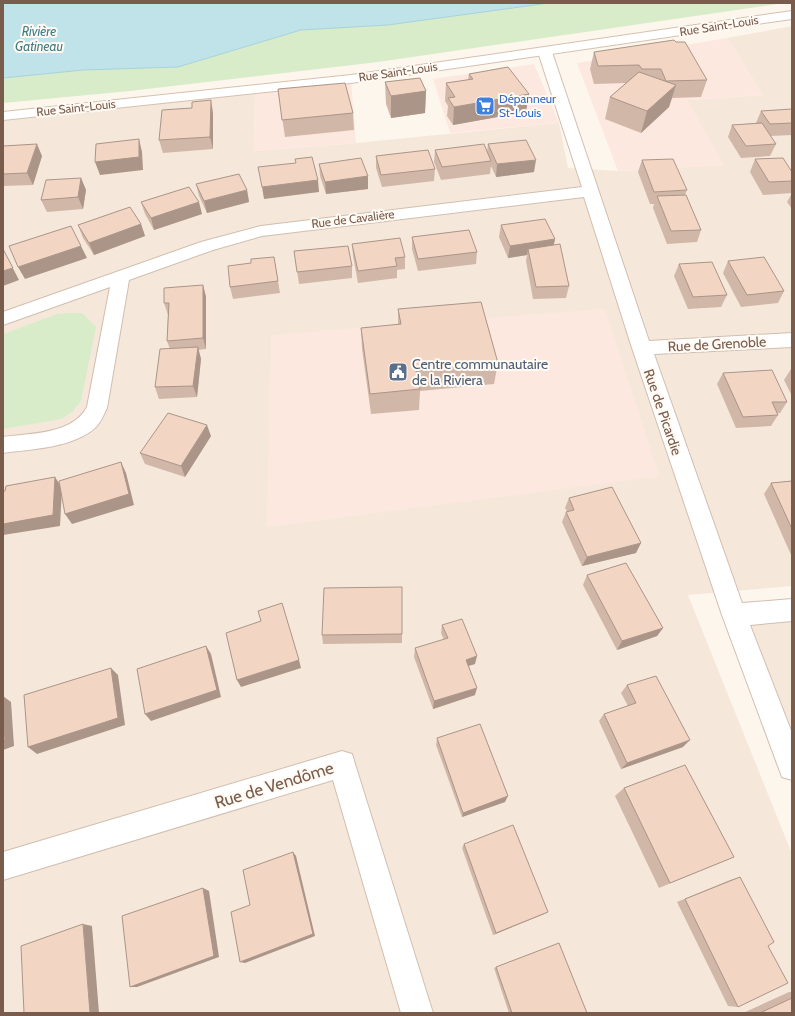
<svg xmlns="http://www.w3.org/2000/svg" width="795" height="1016" font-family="Cabin,sans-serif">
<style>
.residential{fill:#f5e8da}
.commercial{fill:#fde8e0}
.green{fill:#d8ecc9}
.water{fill:#bfe3e8;stroke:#a5d3da}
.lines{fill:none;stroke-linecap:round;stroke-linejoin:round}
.street-casing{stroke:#d1beb0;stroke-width:2}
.secondary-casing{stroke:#d6c0b0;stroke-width:2}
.street{fill:#fff;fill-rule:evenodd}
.secondary{fill:#fff;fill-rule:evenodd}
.wall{fill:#d1b7a8}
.shaded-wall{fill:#aa9588}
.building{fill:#f3d5c3;stroke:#aa9588}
.labels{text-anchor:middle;stroke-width:4;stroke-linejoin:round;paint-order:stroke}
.far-street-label{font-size:12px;fill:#7a5c4d;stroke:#fffaf3}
.far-shop-label{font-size:12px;fill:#366cbe;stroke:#fffaf3;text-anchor:start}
.far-water-label{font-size:13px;font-style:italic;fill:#437c86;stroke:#fffaf3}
.street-label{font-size:14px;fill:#7a5c4d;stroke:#fffaf3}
.service-label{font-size:14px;fill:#4e5e75;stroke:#fffaf3;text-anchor:start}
.near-street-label{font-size:17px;fill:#7a5c4d;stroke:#fffaf3}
</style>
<rect width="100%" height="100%" fill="#fdf6ec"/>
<!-- residential -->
<g class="residential">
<polygon points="792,26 792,586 688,595 792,854 792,1013 3,1013 3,119 255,90 254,151 356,143 559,123 568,168 618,171 723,165 687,100 763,95 727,38"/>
<polygon points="792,610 792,767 734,615"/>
</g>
<!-- commercial -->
<g class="commercial">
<polygon points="727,38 763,95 687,100 724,165 618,171 577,63"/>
<polygon points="534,64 559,123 450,133 433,79"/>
<polygon points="351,79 356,143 254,151 255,90"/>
<polygon points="605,309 659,476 267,527 271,335"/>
</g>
<!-- green -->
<g class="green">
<polygon points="549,3 785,3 378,62 130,91 3,103 3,78 83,70 178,67 301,30 388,25"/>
<polygon points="69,313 82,313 96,327 81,401 72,412 61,419 3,429 3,334 57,314"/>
</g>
<!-- water -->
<polygon class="water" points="3,3 549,3 388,25 301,30 178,67 83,70 3,78"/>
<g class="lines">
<!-- street casing -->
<g class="street-casing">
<g id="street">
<path d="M545 48 550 49 552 52 649 341 792 333V347L654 354 742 603 792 599V621L750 625 792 733V780L782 777 722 615 632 348 584 197 262 236 213 250 129 280 107 408C104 414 101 422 96 427 74 448 31 449 3 453V437C30 433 72 435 87 407L110 287 3 325V312L201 242 261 226 582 187 538 52 540 49Z"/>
<polygon points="342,751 352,754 355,764 433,1013 401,1013 333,780 3,880 3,852"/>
</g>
</g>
<!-- secondary casing -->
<g class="secondary-casing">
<polygon id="secondary" points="792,11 792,19 351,83 3,120 3,112 351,75"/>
</g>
<!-- street -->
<use href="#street" class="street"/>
<!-- secondary -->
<use href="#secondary" class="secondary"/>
</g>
<!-- wall -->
<g class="wall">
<polygon points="594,52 707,80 701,97 672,98 669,107 641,133 605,119 610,97 626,83 594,84 590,69"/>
<polygon points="469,74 526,112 453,125 447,116 448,106 445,101 446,83 468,80"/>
<polygon points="385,82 426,91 425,113 391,118 386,104"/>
<polygon points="278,89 353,113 354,130 285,137"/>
<polygon points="192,108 213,113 213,149 163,153 159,140"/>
<polygon points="792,109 792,135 770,136 776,144 770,156 741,158 728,137 732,125 756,123 761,111"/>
<polygon points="488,144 534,172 496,177 491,166 490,174 441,180 434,162 435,150 487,152"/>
<polygon points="3,146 42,156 33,185 3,186"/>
<polygon points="376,156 435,169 434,181 382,187 376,168"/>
<polygon points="755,159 792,172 792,193 763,195 750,172"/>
<polygon points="642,160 687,190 685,195 701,230 697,242 667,244 653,208 654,204 650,204 638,172"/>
<polygon points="319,164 368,176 368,189 326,194 320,176"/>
<polygon points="81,178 86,190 83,209 47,212 41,200"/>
<polygon points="196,184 247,190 249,202 207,213 199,196"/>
<polygon points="792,193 792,209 787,202"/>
<polygon points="141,202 202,214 154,230 145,214"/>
<polygon points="141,224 145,236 94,255 83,238 78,225"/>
<polygon points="501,225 555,239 554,245 569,286 566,298 533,299 526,261 527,255 508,258 499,237"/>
<polygon points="412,237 477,252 476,264 418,271 412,249"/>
<polygon points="352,244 405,257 405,269 397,270 397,278 358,283 353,256"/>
<polygon points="294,251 352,266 352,278 299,284"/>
<polygon points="274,257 280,293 233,299 230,287 251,263"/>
<polygon points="728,261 784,291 778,303 741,307 723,273"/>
<polygon points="679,264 727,295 721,307 688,309 674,276"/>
<polygon points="203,285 206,297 206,349 198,350 201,359 197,397 159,399 155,387 170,349 167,341 168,315 164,303"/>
<polygon points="398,309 498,363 494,384 420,391 419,410 371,414 362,349 361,328 398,325"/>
<polygon points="792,368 792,396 784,380 791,369"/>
<polygon points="723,373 787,402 780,413 777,413 778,415 771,426 736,428 717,384"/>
<polygon points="211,436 185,477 145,464 140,453"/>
<polygon points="792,481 792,557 764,494 771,483"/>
<polygon points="569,498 636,553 582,566 562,522 566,512 567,511 565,508"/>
<polygon points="587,575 663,628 657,636 617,650 583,585"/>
<polygon points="442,625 475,664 469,666 475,695 433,709 414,657 415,648 444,640 441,633"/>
<polygon points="402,634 402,643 323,644 322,635"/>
<polygon points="627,685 683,747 621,769 599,721 604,714 628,706 621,693"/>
<polygon points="437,738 505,802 462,817 436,745"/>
<polygon points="624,788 734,857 659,888 615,796"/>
<polygon points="464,844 548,912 544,914 493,935 462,848"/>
<polygon points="740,877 768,946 738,1007 728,1006 677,902 730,880"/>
<polygon points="559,943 587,1013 509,1013 494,968"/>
<polygon points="789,992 792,992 792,1013 743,1013"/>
</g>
<!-- shaded-wall -->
<g class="shaded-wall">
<polygon points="676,85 669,107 641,133 647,111"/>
<polygon points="426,91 425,113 391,118 391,96"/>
<polygon points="529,94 526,112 453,125 454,107"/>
<polygon points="211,100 213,113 213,149 210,137"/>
<polygon points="139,139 142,152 143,170 100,175 95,162"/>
<polygon points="37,144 42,156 33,185 27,173"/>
<polygon points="536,160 534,172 496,177 497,164"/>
<polygon points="368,176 368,189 326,194 325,182"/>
<polygon points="81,178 86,190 83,209 78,197"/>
<polygon points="318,180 319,192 264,199 262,187"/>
<polygon points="247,190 249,202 207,213 204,201"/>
<polygon points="199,202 202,214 154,230 151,218"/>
<polygon points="141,224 145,236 94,255 89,243"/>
<polygon points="555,239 552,251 528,249 527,255 508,258 510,246"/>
<polygon points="81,246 87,258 25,279 18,267"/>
<polygon points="3,249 19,280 3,286"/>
<polygon points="203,285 206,297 206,349 203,338"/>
<polygon points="198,347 201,359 197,397 193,386"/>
<polygon points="207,425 211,436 185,477 181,466"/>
<polygon points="121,462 126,473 134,505 72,524 65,514"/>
<polygon points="55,477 62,488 60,526 3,535 3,524"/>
<polygon points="641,543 636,553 582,566 587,557"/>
<polygon points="663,628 657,636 617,650 622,641"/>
<polygon points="206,646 211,654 221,697 151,721 145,714"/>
<polygon points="477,656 475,664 464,667 466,660"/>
<polygon points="299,660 301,668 241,687 237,680"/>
<polygon points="111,668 118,675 125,725 37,754 28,747"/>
<polygon points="477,688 475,695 433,709 434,701"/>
<polygon points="3,696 11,702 14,746 3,750"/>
<polygon points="690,740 683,747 621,769 627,763"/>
<polygon points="508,796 505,802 462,817 463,813"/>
<polygon points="293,852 296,856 315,936 245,963 240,962"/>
<polygon points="203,888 209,891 219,957 137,987 130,987"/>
<polygon points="548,912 544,914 493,935 496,933"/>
<polygon points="83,924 92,926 99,1013 90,1013"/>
</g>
<!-- building -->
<g class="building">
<polygon points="674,40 676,42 685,42 707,80 666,81 661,69 642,69 639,65 598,66 594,52"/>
<polygon points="508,67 529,94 454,107 448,98 455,97 446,83 473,79 469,74"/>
<polygon points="639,72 676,85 647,111 610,97"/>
<polygon points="420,78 426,91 391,96 385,82"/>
<polygon points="345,83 353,113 282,120 278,89"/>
<polygon points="211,100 210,137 159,140 162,110 192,108 192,102"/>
<polygon points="792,109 792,123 770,124 761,111"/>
<polygon points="762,123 776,144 746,146 732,125"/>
<polygon points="139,139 139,157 95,162 96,144"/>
<polygon points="526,140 536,160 497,164 488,144"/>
<polygon points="37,144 27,173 3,174 3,146"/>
<polygon points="484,144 491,161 442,167 435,150"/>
<polygon points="428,150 435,169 381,175 376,156"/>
<polygon points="312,157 318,180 262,187 258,167 296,163 295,159"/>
<polygon points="361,158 368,176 325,182 319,164"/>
<polygon points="783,158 792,172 792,181 769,182 755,159"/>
<polygon points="673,159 687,190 654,192 642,160"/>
<polygon points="239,174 247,190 204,201 196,184"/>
<polygon points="81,178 78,197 41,200 46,180"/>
<polygon points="189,187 199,202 151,218 141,202"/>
<polygon points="686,195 701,230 671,231 657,196"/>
<polygon points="130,207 141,224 89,243 78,225"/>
<polygon points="545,219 555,239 510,246 501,225"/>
<polygon points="71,226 81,246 18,267 9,246"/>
<polygon points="469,230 477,252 418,259 412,237"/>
<polygon points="400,238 405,257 395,258 397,266 358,271 352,244"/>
<polygon points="560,244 569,286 536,287 528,249"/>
<polygon points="348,246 352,266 297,272 294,251"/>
<polygon points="3,249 13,268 3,271"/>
<polygon points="274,257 278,281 230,287 228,266 251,263 251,259"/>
<polygon points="764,257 784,291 747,295 728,261"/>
<polygon points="712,262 727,295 693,297 679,264"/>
<polygon points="203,285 203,338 167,341 169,303 164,303 164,288"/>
<polygon points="481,302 498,363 416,371 420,389 370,394 361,328 401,324 398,309"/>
<polygon points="198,347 193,386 155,387 160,349"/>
<polygon points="772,370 787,402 772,402 778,415 743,417 723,373"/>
<polygon points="168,413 207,425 181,466 140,453"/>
<polygon points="121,462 129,494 65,514 59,481"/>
<polygon points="55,477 53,515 3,524 3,491 5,491 6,486"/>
<polygon points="792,481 792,529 771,483"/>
<polygon points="612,487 641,543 587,557 566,512 574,510 569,498"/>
<polygon points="626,563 663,628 622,641 587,575"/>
<polygon points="402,587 402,634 322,635 324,588"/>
<polygon points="282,603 299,660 237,680 226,633 261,621 258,611"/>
<polygon points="462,619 477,656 466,660 477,688 434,701 415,648 448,638 442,625"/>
<polygon points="206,646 217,690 145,714 137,669"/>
<polygon points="111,668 118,718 28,747 24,695"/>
<polygon points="656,676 690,740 627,763 604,714 636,703 627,685"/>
<polygon points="3,718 5,740 3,740"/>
<polygon points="480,724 508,796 463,813 437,738"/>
<polygon points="685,765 734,857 670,883 624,788"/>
<polygon points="513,825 548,912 496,933 464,844"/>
<polygon points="293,852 313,934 240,962 231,912 250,905 243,870"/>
<polygon points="740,877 774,942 768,946 788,983 738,1007 685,899"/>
<polygon points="203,888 214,956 130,987 122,916"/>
<polygon points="83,924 90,1013 24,1013 21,946"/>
<polygon points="559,943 587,1013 512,1013 496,967"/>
<polygon points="792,998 792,1013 760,1013"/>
</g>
<!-- icons -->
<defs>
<g id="supermarket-square" transform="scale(1)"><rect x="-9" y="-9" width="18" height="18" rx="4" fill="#3f7fe0" stroke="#fffaf3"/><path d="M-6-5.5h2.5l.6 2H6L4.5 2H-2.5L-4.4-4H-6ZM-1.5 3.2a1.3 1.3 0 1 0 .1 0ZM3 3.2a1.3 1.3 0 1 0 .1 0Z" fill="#fff"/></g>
<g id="civic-square" transform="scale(1)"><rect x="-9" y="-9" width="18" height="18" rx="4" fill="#5c6f8a" stroke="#fffaf3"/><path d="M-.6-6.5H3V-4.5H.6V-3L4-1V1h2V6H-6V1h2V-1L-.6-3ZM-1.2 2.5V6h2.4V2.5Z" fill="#fff"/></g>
</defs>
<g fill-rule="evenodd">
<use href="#supermarket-square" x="485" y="106"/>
<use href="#civic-square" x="398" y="372"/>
</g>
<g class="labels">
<!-- far-street labels -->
<g class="far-street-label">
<text transform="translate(719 26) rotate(-9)" y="4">Rue Saint-Louis</text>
<text transform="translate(398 72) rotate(-8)" y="4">Rue Saint-Louis</text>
<text transform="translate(76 108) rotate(-6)" y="4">Rue Saint-Louis</text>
<text transform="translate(353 219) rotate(-7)" y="4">Rue de Cavalière</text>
</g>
<!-- far-shop labels -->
<g class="far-shop-label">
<text x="499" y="103">Dépanneur<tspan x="499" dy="14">St-Louis</tspan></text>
</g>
<!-- far-water labels -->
<g class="far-water-label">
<text x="39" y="36">Rivière<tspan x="39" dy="15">Gatineau</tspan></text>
</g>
<!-- street labels -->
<g class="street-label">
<text transform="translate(717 344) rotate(-3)" y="5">Rue de Grenoble</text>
<text transform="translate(663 412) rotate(71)" y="5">Rue de Picardie</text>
</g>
<!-- service labels -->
<g class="service-label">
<text x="412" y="369">Centre communautaire<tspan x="412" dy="16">de la Riviera</tspan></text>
</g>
<!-- near-street labels -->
<g class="near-street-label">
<text transform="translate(274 785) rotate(-17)" y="6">Rue de Vendôme</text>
</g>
</g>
<!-- border -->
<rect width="795" height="1016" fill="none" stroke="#7a5c4d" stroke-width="8"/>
</svg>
